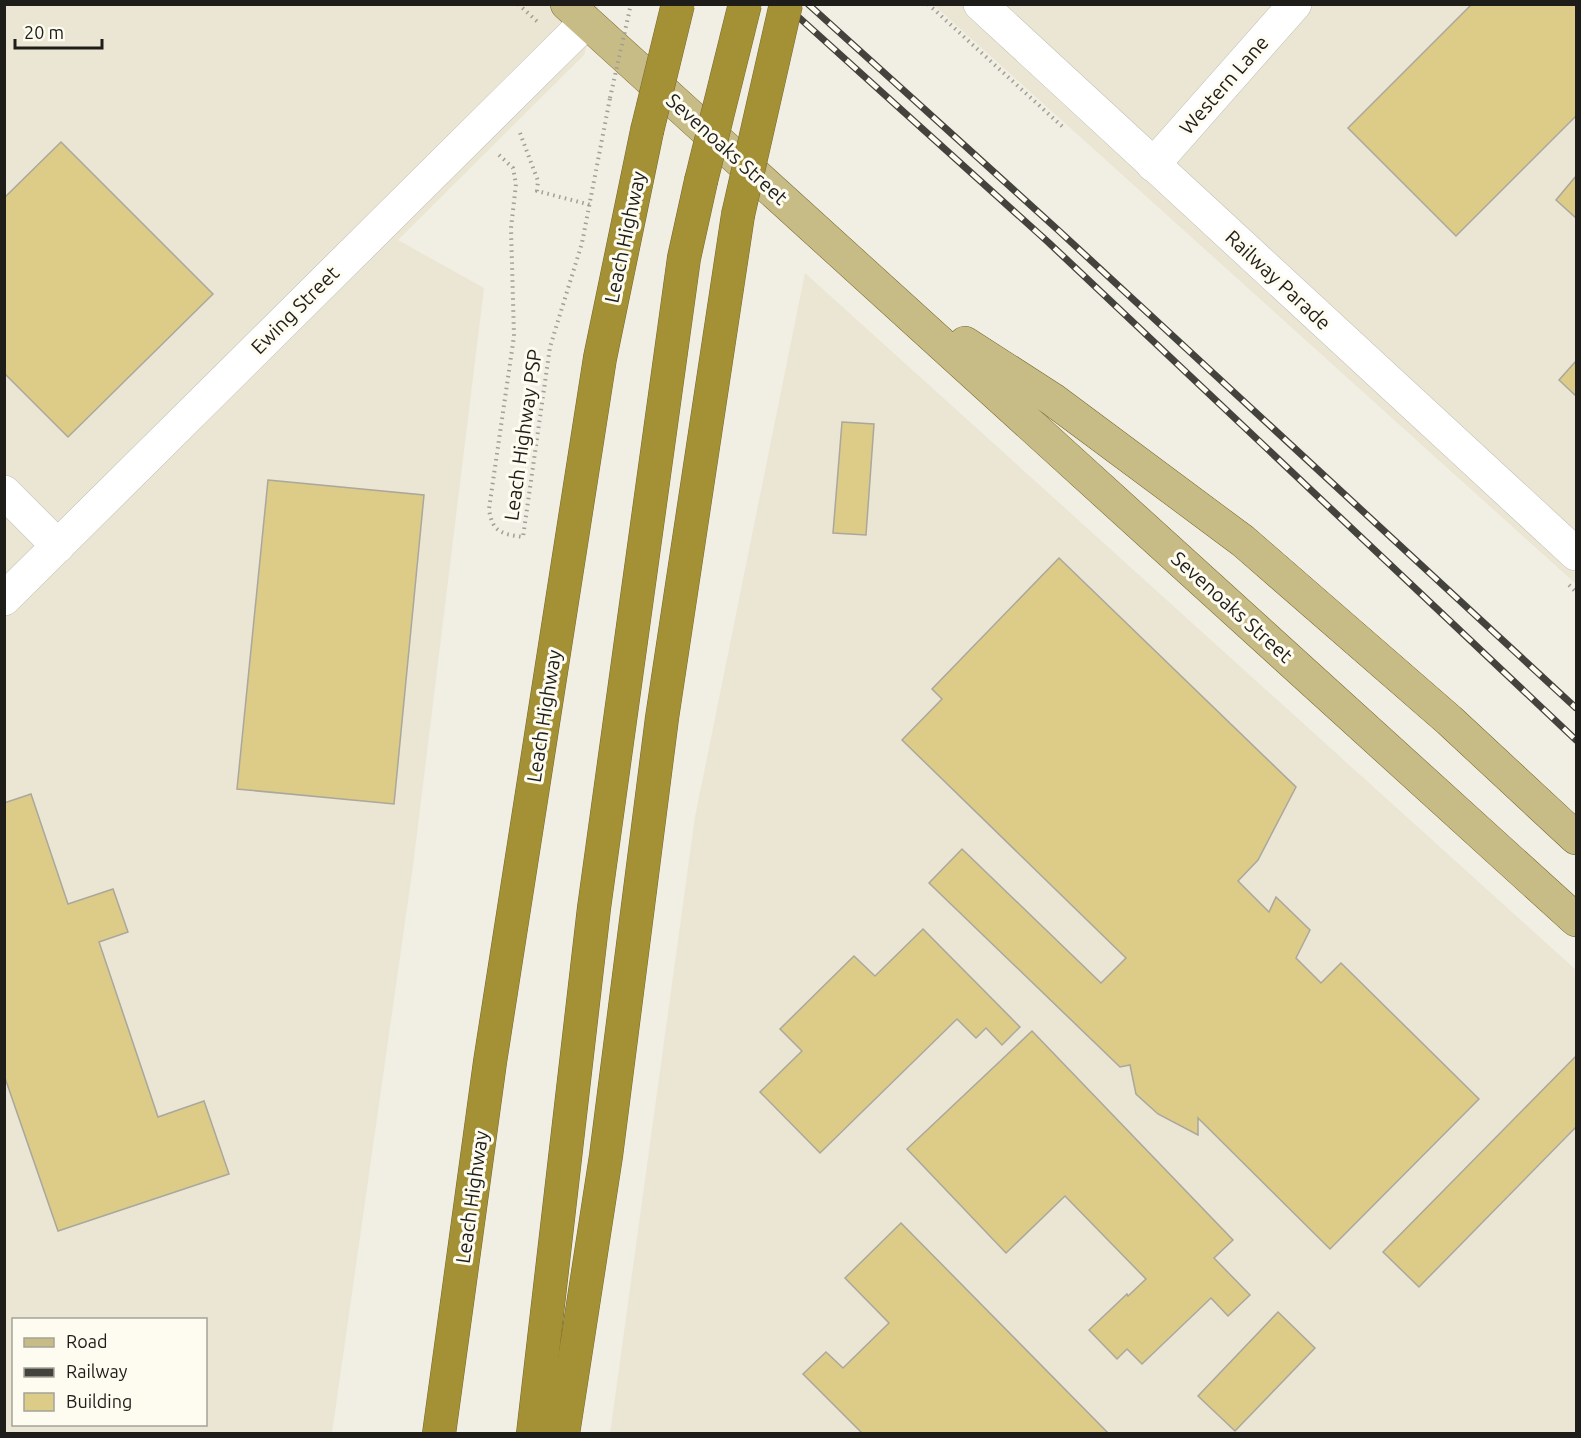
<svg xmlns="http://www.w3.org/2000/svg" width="1581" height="1438" font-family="Ubuntu,sans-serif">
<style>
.built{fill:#eae6d3;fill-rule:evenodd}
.building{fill:#ddcc87;stroke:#aaa79d;stroke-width:1.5}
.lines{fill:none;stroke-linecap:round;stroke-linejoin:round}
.minor-casing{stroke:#c0bdb2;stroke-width:34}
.major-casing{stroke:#75682b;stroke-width:34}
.highway-casing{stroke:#75682b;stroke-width:34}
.path{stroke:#a19f97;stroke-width:4;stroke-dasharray:1.5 4.5;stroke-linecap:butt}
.minor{stroke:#fff;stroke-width:33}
.major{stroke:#c8bc86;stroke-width:33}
.highway{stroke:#a49035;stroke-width:33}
.rail-casing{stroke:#43423d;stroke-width:7}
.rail{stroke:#fefcf0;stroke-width:4.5;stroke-dasharray:14;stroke-linecap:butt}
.highway-bridge-casing{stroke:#75682b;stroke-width:34;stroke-linecap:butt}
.path-bridge{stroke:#a19f97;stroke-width:4;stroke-dasharray:1.5 4.5;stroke-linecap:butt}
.highway-bridge{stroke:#a49035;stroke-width:33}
.labels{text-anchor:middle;stroke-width:6;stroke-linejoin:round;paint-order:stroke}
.street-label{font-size:20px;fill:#1e1d19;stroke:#fefcf0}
</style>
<rect width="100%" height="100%" fill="#f1eee3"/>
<!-- built -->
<g class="built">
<path d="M5 5H599L584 55 398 240 484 288 413 866 332 1433 5 1434ZM14 1320H206V1424H14Z"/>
<polygon points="934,5 1576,5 1576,584"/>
<polygon points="805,273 1576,970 1576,1433 610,1434 695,817"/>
</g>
<!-- building -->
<g class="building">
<polygon points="1472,4 1576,4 1576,116 1456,236 1348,128"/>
<polygon points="61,142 213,294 68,437 4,373 4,198"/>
<polygon points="1576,176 1576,218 1556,200"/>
<polygon points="1576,361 1576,396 1559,380"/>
<polygon points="842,422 874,424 866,535 833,533"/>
<polygon points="268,480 424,495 394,804 237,789"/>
<polygon points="1059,558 1296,787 1258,860 1238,881 1269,912 1276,897 1310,930 1296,958 1321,983 1341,963 1479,1099 1330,1249 1198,1118 1198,1135 1158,1114 1136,1094 1130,1065 1120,1067 929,883 962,849 1101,983 1126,958 902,740 942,699 932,689"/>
<polygon points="31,794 68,904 113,889 128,932 99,942 158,1117 204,1101 229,1174 58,1231 4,1075 4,803"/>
<polygon points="923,929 1020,1027 1002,1045 986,1028 976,1038 957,1019 820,1153 760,1092 802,1051 780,1029 854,956 875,976"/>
<polygon points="1032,1031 1233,1240 1214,1258 1250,1295 1228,1316 1211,1298 1142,1364 1127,1349 1117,1359 1089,1330 1127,1294 1128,1296 1146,1279 1065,1196 1006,1253 907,1149"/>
<polygon points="1576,1056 1576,1127 1419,1287 1383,1252"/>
<polygon points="901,1223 1109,1434 863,1434 803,1374 826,1352 843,1368 889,1323 845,1278"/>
<polygon points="1278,1312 1315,1348 1235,1431 1198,1396"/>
</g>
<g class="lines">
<!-- minor casing -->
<g class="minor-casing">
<g id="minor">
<polyline points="980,4 1576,554"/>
<polyline points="1153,165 1295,4"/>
<polyline points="4,492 58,546"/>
<polyline points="4,599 586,22"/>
</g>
</g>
<!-- major casing -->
<g class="major-casing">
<g id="major">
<polyline points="567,4 1576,920"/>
<polyline points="965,343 1052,399 1243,541 1449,720 1576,838"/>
</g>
</g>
<!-- highway casing -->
<g class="highway-casing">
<g id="highway">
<polyline points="439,1434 490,1062 600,358 647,131"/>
<polyline points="533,1434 594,908 684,258 701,181"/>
<polyline points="563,1434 606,1156 662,718 738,215"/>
</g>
</g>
<!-- path -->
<g class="path">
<polyline points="518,4 540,24"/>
<polyline points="928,4 1065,129"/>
<polyline points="520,133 538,181 537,191 591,205"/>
<path d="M499 155 513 168 516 184 511 228 514 336 489 509C492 533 503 534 523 537L550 347 582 243 610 98"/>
<polyline points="1569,585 1576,592"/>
</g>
<!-- minor -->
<use href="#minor" class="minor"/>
<!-- major -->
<use href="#major" class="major"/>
<!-- highway -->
<use href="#highway" class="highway"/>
<!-- rail casing -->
<g class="rail-casing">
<g id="rail">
<polyline points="784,4 1048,242 1576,740"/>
<polyline points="808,4 1058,230 1576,708"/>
</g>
</g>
<!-- rail -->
<use href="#rail" class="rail"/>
<!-- highway-bridge casing -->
<g class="highway-bridge-casing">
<g id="highway-bridge">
<polyline points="647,131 678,4"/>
<polyline points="701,181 745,4"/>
<polyline points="738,215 786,4"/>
</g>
</g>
<!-- path-bridge -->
<polyline class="path-bridge" points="610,98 631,4"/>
<!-- highway-bridge -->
<use href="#highway-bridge" class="highway-bridge"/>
</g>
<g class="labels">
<!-- street labels -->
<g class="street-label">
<text transform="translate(1224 85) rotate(-49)" y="7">Western Lane</text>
<text transform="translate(727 149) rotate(42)" y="7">Sevenoaks Street</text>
<text transform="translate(625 237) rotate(-78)" y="7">Leach Highway</text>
<text transform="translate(1278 280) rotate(43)" y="7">Railway Parade</text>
<text transform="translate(295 310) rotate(-45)" y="7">Ewing Street</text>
<text transform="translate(523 435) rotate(-82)" y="7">Leach Highway PSP</text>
<text transform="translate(1232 607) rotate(42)" y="7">Sevenoaks Street</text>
<text transform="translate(544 716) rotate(-81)" y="7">Leach Highway</text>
<text transform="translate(472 1197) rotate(-82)" y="7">Leach Highway</text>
</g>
</g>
<!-- border -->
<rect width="1581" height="1438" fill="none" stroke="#1e1d19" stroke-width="12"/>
<!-- legend -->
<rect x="12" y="1318" width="195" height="108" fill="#fefcf0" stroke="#a4a39a" stroke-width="1.5"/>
<rect x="24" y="1338" width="30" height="9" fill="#c8bc86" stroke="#a4a39a" stroke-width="1.5"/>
<text x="66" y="1348" font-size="18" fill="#1e1d19">Road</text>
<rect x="24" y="1368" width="30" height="9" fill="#43423d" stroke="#a4a39a" stroke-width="1.5"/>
<text x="66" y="1378" font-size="18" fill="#1e1d19">Railway</text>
<rect x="24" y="1393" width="30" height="18" fill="#ddcc87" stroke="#a4a39a" stroke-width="1.5"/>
<text x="66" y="1408" font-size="18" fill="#1e1d19">Building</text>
<!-- scale -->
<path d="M15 39v9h87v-9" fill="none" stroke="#1e1d19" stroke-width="3"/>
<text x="24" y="39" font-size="18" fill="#1e1d19" stroke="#fefcf0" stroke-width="4.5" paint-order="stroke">20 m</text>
</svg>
